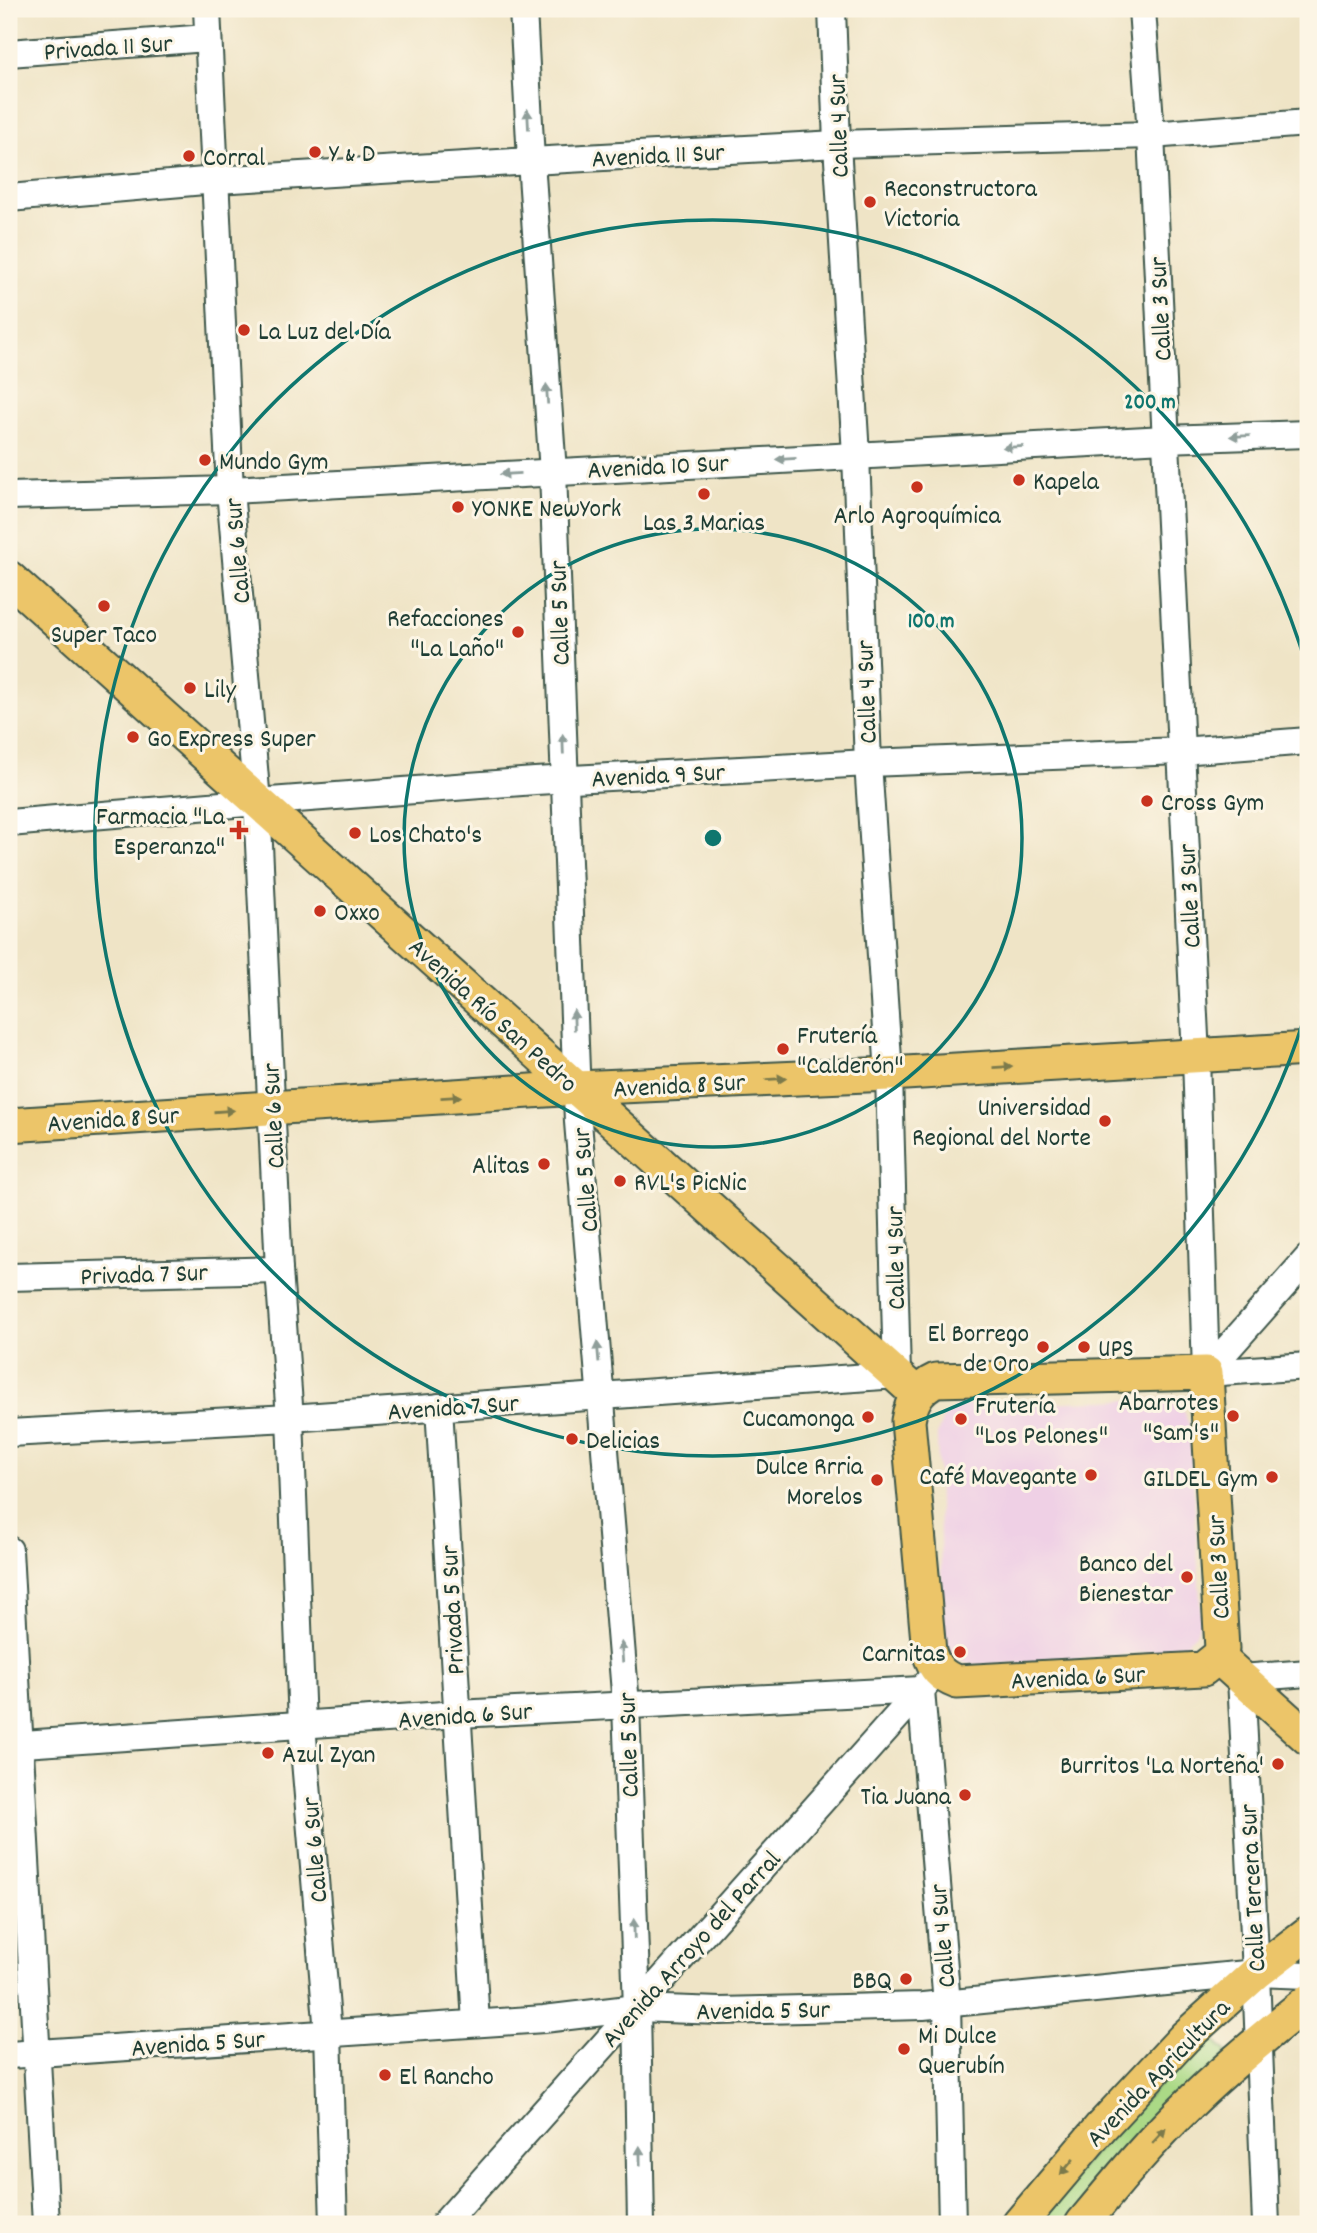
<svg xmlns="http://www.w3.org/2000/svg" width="1317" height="2233" font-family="Dekko,sans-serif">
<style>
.built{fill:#efd0e5}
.green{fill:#abd986;stroke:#658b5d;stroke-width:2}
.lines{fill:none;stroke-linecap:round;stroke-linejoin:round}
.minor-casing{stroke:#3e564a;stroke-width:30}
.major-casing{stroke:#3e564a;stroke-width:37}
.minor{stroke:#fff;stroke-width:26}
.major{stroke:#ecc569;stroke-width:33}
.oneway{fill:#8f9e9a}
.oneway2{fill:#7b7a4c}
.ring{fill:none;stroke:#0f766e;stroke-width:3.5}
.poi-dot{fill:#c8321e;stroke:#fcf5e5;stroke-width:2.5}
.labels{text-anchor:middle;stroke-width:6;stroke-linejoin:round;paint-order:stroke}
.street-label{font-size:26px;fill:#1f3d34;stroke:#fcf5e5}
.poi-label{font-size:26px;fill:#1f3d34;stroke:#fcf5e5;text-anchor:start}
.centre{fill:#0f766e;stroke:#fcf5e5;stroke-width:3.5}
.ring-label{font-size:21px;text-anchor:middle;font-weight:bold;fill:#0f766e;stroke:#fcf5e5;stroke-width:6;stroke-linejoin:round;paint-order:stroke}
</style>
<rect width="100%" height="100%" fill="#fcf5e5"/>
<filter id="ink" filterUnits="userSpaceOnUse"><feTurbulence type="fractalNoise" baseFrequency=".0143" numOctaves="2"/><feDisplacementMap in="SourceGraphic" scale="14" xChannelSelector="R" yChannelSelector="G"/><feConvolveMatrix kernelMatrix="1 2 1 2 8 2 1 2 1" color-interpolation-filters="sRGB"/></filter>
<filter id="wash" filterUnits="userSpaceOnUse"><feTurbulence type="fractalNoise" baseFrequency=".00686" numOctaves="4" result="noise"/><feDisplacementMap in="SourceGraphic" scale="28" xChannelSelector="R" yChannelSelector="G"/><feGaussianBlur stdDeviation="1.57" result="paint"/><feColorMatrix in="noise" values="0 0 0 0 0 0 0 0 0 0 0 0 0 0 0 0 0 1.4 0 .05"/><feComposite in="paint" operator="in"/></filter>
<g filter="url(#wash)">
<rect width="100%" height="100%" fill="#efe4c6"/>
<!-- built -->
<polygon class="built" points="1155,1399 1171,1402 1178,1406 1184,1412 1190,1427 1201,1617 1196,1634 1182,1646 1174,1649 1052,1662 974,1665 957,1659 950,1653 943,1637 937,1435 942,1420 954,1408 962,1406"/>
<!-- green -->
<polygon class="green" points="1207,2033 1228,2053 1070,2224 1029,2224"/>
</g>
<g filter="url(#ink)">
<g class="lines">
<!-- minor casing -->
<g class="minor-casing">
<g id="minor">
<polyline points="207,9 230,490 257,802 279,1270 290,1418 302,1725 328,2033 334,2224"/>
<polyline points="523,9 531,161 553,472 578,1122 626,1705 637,2008 641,2224"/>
<polyline points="1142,9 1151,135 1196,1057 1206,1373"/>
<polyline points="9,53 207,38"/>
<polyline points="9,198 216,180 531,161 837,144 1151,135 1308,123"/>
<polyline points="9,496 230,490 1165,439 1308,434"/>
<polyline points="9,823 257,802 535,781 868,763 1181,751 1308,741"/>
<polyline points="9,1277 279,1270"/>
<polyline points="1206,1373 1308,1258"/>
<polyline points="1206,1373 1308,1366"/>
<polyline points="439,1407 476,2023"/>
<polyline points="9,1433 290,1418 897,1375 889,1074 868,763 856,455 837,144 832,9"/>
<polyline points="9,1550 46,2224"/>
<polyline points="9,1745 458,1714 921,1690 947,2004 952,2224"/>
<polyline points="9,2055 544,2019 637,2008 720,2011 923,2006 1256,1973 1308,1975"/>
<polyline points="444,2224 927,1683"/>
<polyline points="1266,2224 1256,1973 1241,1678 1308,1673"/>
</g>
</g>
<!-- major casing -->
<g class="major-casing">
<g id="major">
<polyline points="9,578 917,1394"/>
<polyline points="9,1125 577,1088 889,1074 1308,1049"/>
<path d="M1206 1373 1222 1649 1218 1657 1203 1669 957 1682C941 1676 934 1668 929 1652L908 1421C911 1402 918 1388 936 1380Z"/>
<polyline points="1218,1657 1308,1738"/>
<polyline points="1019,2224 1101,2127 1185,2037 1256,1973 1308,1933"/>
<path d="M1082 2224C1116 2183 1151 2140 1190 2103 1227 2067 1268 2033 1308 2001"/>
</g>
</g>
<!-- minor -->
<use href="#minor" class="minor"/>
<!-- major -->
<use href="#major" class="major"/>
</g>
<!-- one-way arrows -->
<defs><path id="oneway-solid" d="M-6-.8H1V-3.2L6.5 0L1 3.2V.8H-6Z" transform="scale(1.75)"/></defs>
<g class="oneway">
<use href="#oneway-solid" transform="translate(528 119) rotate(-93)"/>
<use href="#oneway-solid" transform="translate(547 394) rotate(-94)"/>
<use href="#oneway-solid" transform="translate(1240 436) rotate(178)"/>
<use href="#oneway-solid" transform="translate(1013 447) rotate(177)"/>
<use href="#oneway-solid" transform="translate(786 459) rotate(177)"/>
<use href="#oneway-solid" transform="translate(510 474) rotate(177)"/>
<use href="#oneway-solid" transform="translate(563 744) rotate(-92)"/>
<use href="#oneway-solid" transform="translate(574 1020) rotate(-92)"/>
<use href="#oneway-solid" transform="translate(598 1352) rotate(-95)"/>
<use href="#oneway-solid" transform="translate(622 1652) rotate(-94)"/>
<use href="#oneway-solid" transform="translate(634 1929) rotate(-92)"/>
<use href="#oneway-solid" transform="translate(640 2156) rotate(-91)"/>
</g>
<g class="oneway2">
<use href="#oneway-solid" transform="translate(1003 1067) rotate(-3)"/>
<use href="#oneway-solid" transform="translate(776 1079) rotate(-3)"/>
<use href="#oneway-solid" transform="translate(451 1097) rotate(-3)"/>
<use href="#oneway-solid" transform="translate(224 1111) rotate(-4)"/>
<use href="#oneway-solid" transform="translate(1159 2136) rotate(-48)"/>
<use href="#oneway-solid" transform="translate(1067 2167) rotate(130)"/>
</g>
</g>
<!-- distance rings -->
<g class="ring">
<circle cx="713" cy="838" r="309"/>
<path d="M1307 1008A618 618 0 1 1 1307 668"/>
</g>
<!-- markers -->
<g class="poi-dot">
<circle cx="315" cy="152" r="7"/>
<circle cx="189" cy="156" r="7"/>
<circle cx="870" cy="202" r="7"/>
<circle cx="244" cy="330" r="7"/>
<circle cx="205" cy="460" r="7"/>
<circle cx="1019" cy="480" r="7"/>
<circle cx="917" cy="487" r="7"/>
<circle cx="704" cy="494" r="7"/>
<circle cx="458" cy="507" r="7"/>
<circle cx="104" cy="606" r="7"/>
<circle cx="518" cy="632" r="7"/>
<circle cx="190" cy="688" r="7"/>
<circle cx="133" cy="737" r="7"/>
<circle cx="1147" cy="801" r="7"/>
<path d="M235.5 819.5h7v7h7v7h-7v7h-7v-7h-7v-7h7z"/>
<circle cx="355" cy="833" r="7"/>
<circle cx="320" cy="911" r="7"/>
<circle cx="783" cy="1049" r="7"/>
<circle cx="1105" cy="1121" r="7"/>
<circle cx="544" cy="1164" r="7"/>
<circle cx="620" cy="1181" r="7"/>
<circle cx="1043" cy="1347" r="7"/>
<circle cx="1084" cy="1347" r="7"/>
<circle cx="1233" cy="1416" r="7"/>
<circle cx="868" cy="1417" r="7"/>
<circle cx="961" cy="1419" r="7"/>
<circle cx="572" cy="1439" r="7"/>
<circle cx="1091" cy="1475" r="7"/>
<circle cx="1272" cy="1477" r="7"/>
<circle cx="877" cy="1480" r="7"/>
<circle cx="1187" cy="1577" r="7"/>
<circle cx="960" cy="1652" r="7"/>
<circle cx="268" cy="1753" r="7"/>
<circle cx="1278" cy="1764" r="7"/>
<circle cx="965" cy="1795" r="7"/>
<circle cx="906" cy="1979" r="7"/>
<circle cx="904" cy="2049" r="7"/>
<circle cx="385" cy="2075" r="7"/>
</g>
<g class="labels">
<!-- street labels -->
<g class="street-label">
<text transform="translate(108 46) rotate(-4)" y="9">Privada 11 Sur</text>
<text transform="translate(837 126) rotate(-92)" y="9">Calle 4 Sur</text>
<text transform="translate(658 154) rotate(-3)" y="9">Avenida 11 Sur</text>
<text transform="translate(1159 309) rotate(-93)" y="9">Calle 3 Sur</text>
<text transform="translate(658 465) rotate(-3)" y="9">Avenida 10 Sur</text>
<text transform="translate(236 551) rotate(-95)" y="9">Calle 6 Sur</text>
<text transform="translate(558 613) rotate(-92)" y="9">Calle 5 Sur</text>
<text transform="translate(865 692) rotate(-92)" y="9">Calle 4 Sur</text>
<text transform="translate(658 774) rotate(-3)" y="9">Avenida 9 Sur</text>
<text transform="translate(1188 896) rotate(-93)" y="9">Calle 3 Sur</text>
<text transform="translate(494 1014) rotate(42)" y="9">Avenida Río San Pedro</text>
<text transform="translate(679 1084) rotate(-3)" y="9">Avenida 8 Sur</text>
<text transform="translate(272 1116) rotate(-93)" y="9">Calle 6 Sur</text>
<text transform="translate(113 1118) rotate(-4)" y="9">Avenida 8 Sur</text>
<text transform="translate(584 1180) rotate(-95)" y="9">Calle 5 Sur</text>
<text transform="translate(894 1258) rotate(-91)" y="9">Calle 4 Sur</text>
<text transform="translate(144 1273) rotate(-2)" y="9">Privada 7 Sur</text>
<text transform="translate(453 1406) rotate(-4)" y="9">Avenida 7 Sur</text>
<text transform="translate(1217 1567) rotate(-93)" y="9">Calle 3 Sur</text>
<text transform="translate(451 1610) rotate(-93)" y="9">Privada 5 Sur</text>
<text transform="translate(1078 1676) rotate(-3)" y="9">Avenida 6 Sur</text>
<text transform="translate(465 1714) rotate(-4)" y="9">Avenida 6 Sur</text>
<text transform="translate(627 1745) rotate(-92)" y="9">Calle 5 Sur</text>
<text transform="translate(313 1850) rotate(-95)" y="9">Calle 6 Sur</text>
<text transform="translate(1251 1888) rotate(-93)" y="9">Calle Tercera Sur</text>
<text transform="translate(941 1936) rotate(-95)" y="9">Calle 4 Sur</text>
<text transform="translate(690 1948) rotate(-48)" y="9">Avenida Arroyo del Parral</text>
<text transform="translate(763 2009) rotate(-1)" y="9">Avenida 5 Sur</text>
<text transform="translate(198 2042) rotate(-4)" y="9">Avenida 5 Sur</text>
<text transform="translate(1157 2072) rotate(-46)" y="9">Avenida Agricultura</text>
</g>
<!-- poi labels -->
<g class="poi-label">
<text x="329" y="161">Y &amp; D</text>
<text x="203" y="165">Corral</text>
<text x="884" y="196">Reconstructora<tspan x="884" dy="30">Victoria</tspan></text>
<text x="258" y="339">La Luz del Día</text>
<text x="219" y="469">Mundo Gym</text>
<text x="1033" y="489">Kapela</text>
<text x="472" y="516">YONKE NewYork</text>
<text x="917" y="523" text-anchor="middle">Arlo Agroquímica</text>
<text x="704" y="530" text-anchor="middle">Las 3 Marias</text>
<text x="504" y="626" text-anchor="end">Refacciones<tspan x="504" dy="30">"La Laño"</tspan></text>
<text x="104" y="642" text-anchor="middle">Super Taco</text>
<text x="204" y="697">Lily</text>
<text x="147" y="746">Go Express Super</text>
<text x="1161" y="810">Cross Gym</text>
<text x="225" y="824" text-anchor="end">Farmacia "La<tspan x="225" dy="30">Esperanza"</tspan></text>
<text x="369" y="842">Los Chato's</text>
<text x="334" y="920">Oxxo</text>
<text x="797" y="1043">Frutería<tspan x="797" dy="30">"Calderón"</tspan></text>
<text x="1091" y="1115" text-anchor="end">Universidad<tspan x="1091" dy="30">Regional del Norte</tspan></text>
<text x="530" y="1173" text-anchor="end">Alitas</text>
<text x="634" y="1190">RVL's PicNic</text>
<text x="1029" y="1341" text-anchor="end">El Borrego<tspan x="1029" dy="30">de Oro</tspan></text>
<text x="1098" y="1356">UPS</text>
<text x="1219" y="1410" text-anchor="end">Abarrotes<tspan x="1219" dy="30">"Sam's"</tspan></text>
<text x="975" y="1413">Frutería<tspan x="975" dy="30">"Los Pelones"</tspan></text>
<text x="854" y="1426" text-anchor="end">Cucamonga</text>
<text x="586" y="1448">Delicias</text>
<text x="863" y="1474" text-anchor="end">Dulce Rrria<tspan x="863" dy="30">Morelos</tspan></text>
<text x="1077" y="1484" text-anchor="end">Café Mavegante</text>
<text x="1258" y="1486" text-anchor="end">GILDEL Gym</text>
<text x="1173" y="1571" text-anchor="end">Banco del<tspan x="1173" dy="30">Bienestar</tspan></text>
<text x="946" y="1661" text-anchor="end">Carnitas</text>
<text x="282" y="1762">Azul Zyan</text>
<text x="1264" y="1773" text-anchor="end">Burritos 'La Norteña'</text>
<text x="951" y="1804" text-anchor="end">Tia Juana</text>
<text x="892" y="1988" text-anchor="end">BBQ</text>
<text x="918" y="2043">Mi Dulce<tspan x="918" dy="30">Querubín</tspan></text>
<text x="399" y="2084">El Rancho</text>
</g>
</g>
<circle cx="713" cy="838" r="10" class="centre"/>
<g class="ring-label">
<text x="1150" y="408">200 m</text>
<text x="931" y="627">100 m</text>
</g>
<!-- margin -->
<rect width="1317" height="2233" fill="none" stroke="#fcf5e5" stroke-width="35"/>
</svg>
